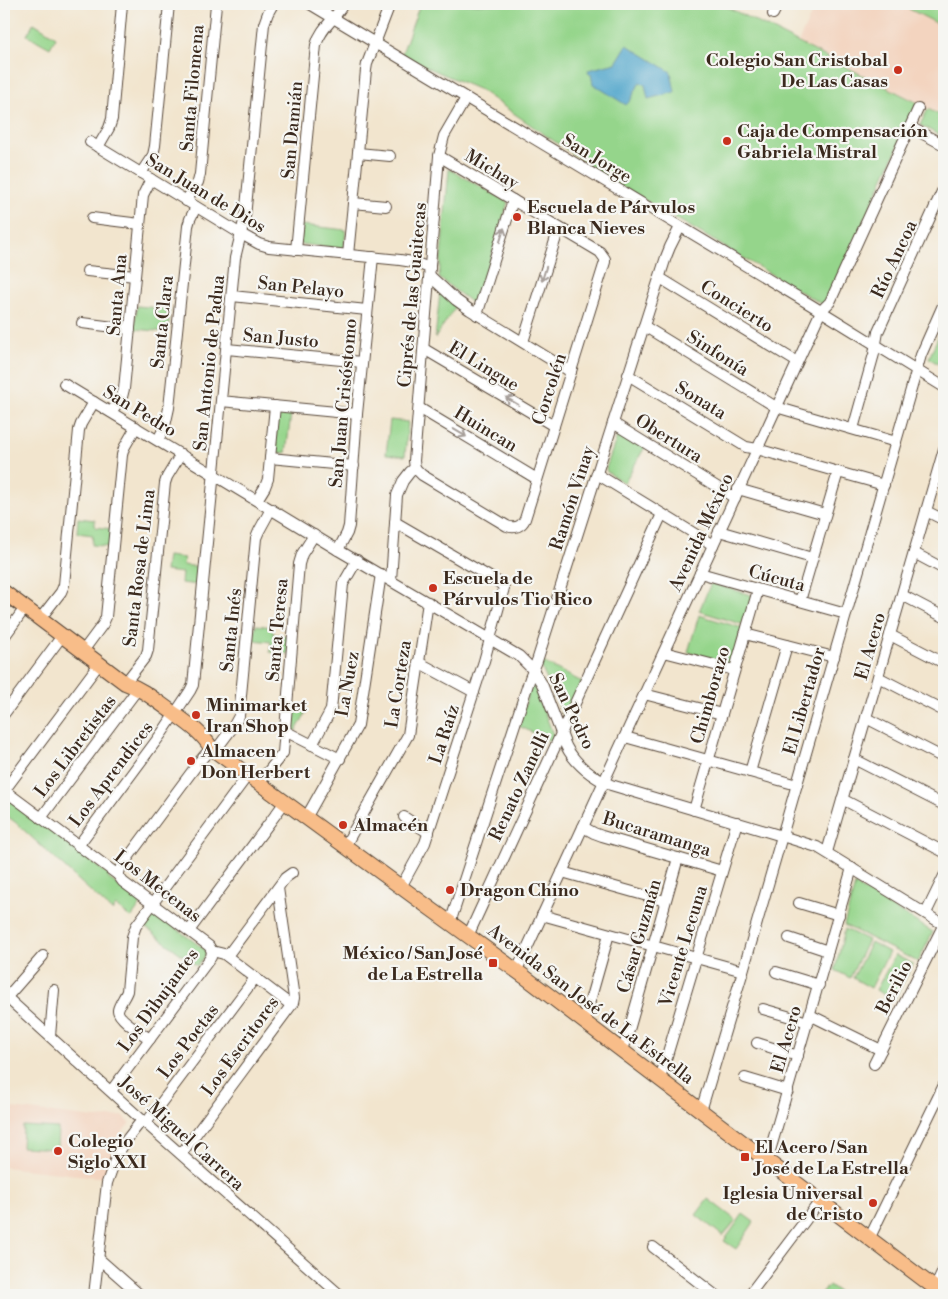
<svg xmlns="http://www.w3.org/2000/svg" width="948" height="1299" font-family="'Libre Bodoni',serif">
<style>
.built{fill:#f3d4bf}
.green{fill:#95d58b;stroke:#688054}
.water{fill:#4fa5cb;stroke:#456874}
.lines{fill:none;stroke-linecap:round;stroke-linejoin:round}
.minor-casing{stroke:#564638;stroke-width:12}
.major-casing{stroke:#564638;stroke-width:16}
.minor{stroke:#fff;stroke-width:10}
.major{stroke:#f8bd89;stroke-width:14}
.oneway{stroke:#a79f9a}
.poi-dot{fill:#c8321e;stroke:#f6f6f2;stroke-width:2}
.labels{text-anchor:middle;stroke-width:4.5;stroke-linejoin:round;paint-order:stroke}
.poi-label{font-size:18px;font-weight:bold;fill:#3b2a1e;stroke:#f6f6f2;text-anchor:start}
.street-label{font-size:18px;fill:#3b2a1e;stroke:#f6f6f2}
</style>
<rect width="100%" height="100%" fill="#f6f6f2"/>
<filter id="ink" filterUnits="userSpaceOnUse"><feTurbulence type="fractalNoise" baseFrequency=".02" numOctaves="2"/><feDisplacementMap in="SourceGraphic" scale="10" xChannelSelector="R" yChannelSelector="G"/><feConvolveMatrix kernelMatrix="1 2 1 2 8 2 1 2 1" color-interpolation-filters="sRGB"/></filter>
<filter id="wash" filterUnits="userSpaceOnUse"><feTurbulence type="fractalNoise" baseFrequency=".0096" numOctaves="4" result="noise"/><feDisplacementMap in="SourceGraphic" scale="20" xChannelSelector="R" yChannelSelector="G"/><feGaussianBlur stdDeviation="1.12" result="paint"/><feColorMatrix in="noise" values="0 0 0 0 0 0 0 0 0 0 0 0 0 0 0 0 0 1.4 0 .05"/><feComposite in="paint" operator="in"/></filter>
<g filter="url(#wash)">
<rect width="100%" height="100%" fill="#f2e5ce"/>
<!-- built -->
<g class="built">
<polygon points="816,4 944,4 944,97 936,113 798,43"/>
<polygon points="4,1107 95,1118 123,1116 130,1123 115,1140 105,1178 4,1167"/>
</g>
<!-- green -->
<g class="green">
<polygon points="420,4 721,4 918,103 825,306 609,179 480,90 401,56"/>
<polygon points="910,4 944,4 944,27 907,8"/>
<polygon points="34,23 56,37 50,48 27,35"/>
<polygon points="928,109 944,117 944,126 939,135 920,125"/>
<polygon points="449,169 508,202 476,306 439,278"/>
<polygon points="302,225 346,230 344,249 300,244"/>
<polygon points="440,292 456,306 435,338"/>
<polygon points="137,306 170,309 168,332 134,329"/>
<polygon points="941,330 944,332 944,368 929,358"/>
<polygon points="278,413 291,414 286,453 274,452"/>
<polygon points="390,420 408,422 405,456 386,454"/>
<polygon points="619,431 645,447 624,483 607,472 606,468"/>
<polygon points="78,518 95,520 95,527 112,529 110,547 92,545 93,535 77,533"/>
<polygon points="167,556 184,558 183,565 201,567 199,585 181,583 182,573 165,571"/>
<polygon points="711,583 754,596 744,625 699,611"/>
<polygon points="699,615 742,628 731,665 688,652"/>
<polygon points="256,625 273,627 273,634 290,636 288,654 270,652 271,642 254,640"/>
<polygon points="543,662 582,682 565,719 541,667"/>
<polygon points="532,680 554,737 552,742 519,726"/>
<polygon points="290,709 307,711 296,731 287,728"/>
<polygon points="4,796 109,875 108,878 142,903 131,918 116,906 112,911 15,822 4,814"/>
<polygon points="855,885 933,932 918,962 844,925"/>
<polygon points="153,911 208,952 197,966 142,925"/>
<polygon points="845,929 868,940 850,978 835,970"/>
<polygon points="871,942 889,952 871,988 853,978"/>
<polygon points="895,955 913,964 894,1000 876,990"/>
<polygon points="23,1126 58,1128 57,1149 22,1147"/>
<polygon points="708,1199 736,1220 723,1236 696,1215"/>
<polygon points="743,1214 754,1222 736,1249 724,1241"/>
<polygon points="829,1285 843,1295 821,1295"/>
</g>
<!-- water -->
<polygon class="water" points="627,45 671,72 675,92 648,99 645,85 640,82 630,101 626,105 593,84 591,74 589,74 588,70 616,63"/>
</g>
<g filter="url(#ink)">
<g class="lines">
<!-- minor casing -->
<g class="minor-casing">
<g id="minor">
<polyline points="310,4 811,305 944,387"/>
<polyline points="773,14 778,4"/>
<polyline points="910,127 944,145"/>
<polyline points="90,142 241,234 259,244 269,247 400,260 413,262 430,268"/>
<polyline points="98,147 109,128 112,119 122,4"/>
<polyline points="358,153 390,156"/>
<polyline points="141,173 153,155 155,146 169,4"/>
<polyline points="186,201 198,182 200,174 216,4"/>
<polyline points="353,203 386,206"/>
<polyline points="92,218 140,224"/>
<path d="M296 250 316 45C321 27 336 19 343 4"/>
<polyline points="348,255 366,70 367,64 390,4"/>
<polyline points="87,271 135,276"/>
<polyline points="430,276 456,300 470,310 571,372"/>
<polyline points="660,278 797,362"/>
<polyline points="232,296 367,310"/>
<polyline points="477,315 513,200"/>
<polyline points="82,323 130,329"/>
<polyline points="644,326 776,407 896,442"/>
<polyline points="523,342 559,228"/>
<polyline points="227,349 362,362"/>
<polyline points="424,349 554,426"/>
<polyline points="628,375 746,447 757,449 884,485"/>
<path d="M64 384 338 550 519 656 533 670 542 684 566 746C575 764 593 778 611 785L782 836 817 847 944 925"/>
<polyline points="221,401 357,414"/>
<polyline points="419,408 537,479"/>
<polyline points="111,412 122,397 124,389 143,195 151,179"/>
<polyline points="613,423 735,498"/>
<polyline points="853,429 874,354 878,332 944,187"/>
<polyline points="158,440 165,426 169,408 188,226 190,219 196,207"/>
<polyline points="270,458 354,466"/>
<path d="M415 468 422 475 507 526C515 529 522 526 525 519L605 262V259L600 252 439 156"/>
<polyline points="415,468 414,461 439,156 444,136 466,98"/>
<polyline points="597,474 713,545"/>
<polyline points="738,489 825,514"/>
<polyline points="257,500 265,487 268,479 275,406"/>
<polyline points="926,511 944,520"/>
<polyline points="395,522 500,583 504,588 484,661 425,843 401,887"/>
<polyline points="719,531 812,558"/>
<polyline points="338,550 347,533 349,526 357,414 373,257"/>
<polyline points="914,553 944,569"/>
<polyline points="700,573 846,614"/>
<polyline points="391,580 397,495 403,481 410,472 415,468"/>
<polyline points="902,595 944,617"/>
<polyline points="800,601 838,472"/>
<polyline points="40,619 61,592 64,585 79,430 81,424 94,402"/>
<polyline points="745,634 834,657"/>
<polyline points="890,635 944,663"/>
<polyline points="4,637 25,608"/>
<polyline points="83,651 103,624 106,617 122,455 124,448 136,427"/>
<polyline points="664,652 734,670"/>
<polyline points="418,662 474,692"/>
<polyline points="878,677 944,711"/>
<polyline points="125,683 146,656 148,650 165,483 167,477 181,454"/>
<polyline points="644,694 722,714"/>
<polyline points="4,714 62,636"/>
<polyline points="866,718 944,758"/>
<polyline points="285,731 340,759"/>
<polyline points="625,737 797,785"/>
<polyline points="312,745 331,710 343,584 357,560"/>
<polyline points="215,751 233,727 239,716 256,538 259,531 271,509"/>
<polyline points="854,759 944,805"/>
<polyline points="750,772 787,645"/>
<polyline points="259,783 283,753 299,564 302,554 314,535"/>
<polyline points="4,790 118,875 123,882 209,946 212,951 224,954 291,1005"/>
<polyline points="4,791 99,664"/>
<polyline points="842,799 944,852"/>
<polyline points="694,810 758,590"/>
<polyline points="404,817 429,833"/>
<polyline points="41,818 134,694"/>
<polyline points="306,818 358,725 381,574"/>
<polyline points="583,827 594,833 602,836 722,871"/>
<polyline points="78,846 162,733 190,691 193,685 235,258 245,217 264,24 268,13 273,4"/>
<polyline points="345,846 408,735 428,602"/>
<polyline points="827,852 944,449"/>
<polyline points="562,872 665,901"/>
<polyline points="118,875 121,867 199,762 211,748"/>
<polyline points="799,903 839,915"/>
<polyline points="926,913 944,876"/>
<polyline points="542,915 743,971"/>
<polyline points="450,923 530,678 537,661 666,257 670,247 680,227"/>
<polyline points="189,931 285,802"/>
<polyline points="468,936 662,514"/>
<polyline points="789,938 828,951"/>
<polyline points="227,956 285,878 292,873"/>
<polyline points="517,970 821,311 830,302 918,109"/>
<polyline points="776,972 819,985"/>
<polyline points="4,995 142,1120 340,1295"/>
<polyline points="7,997 43,956"/>
<polyline points="763,1009 808,1022"/>
<polyline points="810,1015 881,1050"/>
<polyline points="584,1022 609,934"/>
<polyline points="50,1036 54,990"/>
<path d="M150 1039C143 1034 117 1018 118 1010 119 1004 125 997 127 991L132 937 136 926 248 775"/>
<polyline points="757,1043 798,1056"/>
<polyline points="623,1051 678,858"/>
<polyline points="874,1064 944,924"/>
<polyline points="745,1078 788,1091"/>
<polyline points="660,1079 737,822"/>
<polyline points="111,1091 211,957 212,951"/>
<polyline points="701,1111 743,971 921,355 944,303"/>
<polyline points="146,1123 255,978"/>
<polyline points="181,1154 293,1003 294,998 278,888"/>
<polyline points="767,1161 852,868"/>
<polyline points="869,1239 944,1085"/>
<polyline points="653,1247 715,1295"/>
<polyline points="98,1258 140,1295"/>
<polyline points="935,1288 944,1269"/>
<polyline points="94,1295 107,1183 117,1155 128,1138 142,1120"/>
<polyline points="749,1295 820,1201"/>
</g>
</g>
<!-- major casing -->
<g class="major-casing">
<path id="major" d="M4 592 125 683C142 689 154 699 168 709 184 721 201 731 211 748L420 901 525 977 944 1295"/>
</g>
<!-- minor -->
<use href="#minor" class="minor"/>
<!-- major -->
<use href="#major" class="major"/>
</g>
<!-- one-way arrows -->
<defs><path id="oneway-shaft" d="M-6 0H5M1.5-3L5.5 0L1.5 3" fill="none" stroke-width="1.6" stroke-linecap="round" stroke-linejoin="round" transform="scale(1.25)"/></defs>
<g class="oneway">
<use href="#oneway-shaft" transform="translate(502 235) rotate(-73)"/>
<use href="#oneway-shaft" transform="translate(544 274) rotate(107)"/>
<use href="#oneway-shaft" transform="translate(512 401) rotate(-149)"/>
<use href="#oneway-shaft" transform="translate(460 433) rotate(31)"/>
</g>
</g>
<!-- markers -->
<g class="poi-dot">
<circle cx="898" cy="70" r="5"/>
<circle cx="727" cy="141" r="5"/>
<circle cx="517" cy="217" r="5"/>
<circle cx="433" cy="588" r="5"/>
<circle cx="196" cy="715" r="5"/>
<circle cx="191" cy="761" r="5"/>
<circle cx="343" cy="825" r="5"/>
<circle cx="450" cy="890" r="5"/>
<rect x="488" y="958" width="10" height="10" rx="2.5"/>
<circle cx="58" cy="1151" r="5"/>
<rect x="740" y="1152" width="10" height="10" rx="2.5"/>
<circle cx="873" cy="1203" r="5"/>
</g>
<g class="labels">
<!-- poi labels -->
<g class="poi-label">
<text x="888" y="66" text-anchor="end">Colegio San Cristobal<tspan x="888" dy="21">De Las Casas</tspan></text>
<text x="737" y="137">Caja de Compensación<tspan x="737" dy="21">Gabriela Mistral</tspan></text>
<text x="527" y="213">Escuela de Párvulos<tspan x="527" dy="21">Blanca Nieves</tspan></text>
<text x="443" y="584">Escuela de<tspan x="443" dy="21">Párvulos Tio Rico</tspan></text>
<text x="206" y="711">Minimarket<tspan x="206" dy="21">Iran Shop</tspan></text>
<text x="201" y="757">Almacen<tspan x="201" dy="21">Don Herbert</tspan></text>
<text x="353" y="831">Almacén</text>
<text x="460" y="896">Dragon Chino</text>
<text x="483" y="959" text-anchor="end">México / San José<tspan x="483" dy="21">de La Estrella</tspan></text>
<text x="68" y="1147">Colegio<tspan x="68" dy="21">Siglo XXI</tspan></text>
<text x="755" y="1153">El Acero / San<tspan x="755" dy="21">José de La Estrella</tspan></text>
<text x="863" y="1199" text-anchor="end">Iglesia Universal<tspan x="863" dy="21">de Cristo</tspan></text>
</g>
<!-- street labels -->
<g class="street-label">
<text transform="translate(192 88) rotate(-85)" y="6">Santa Filomena</text>
<text transform="translate(292 130) rotate(-85)" y="6">San Damián</text>
<text transform="translate(597 158) rotate(31)" y="6">San Jorge</text>
<text transform="translate(492 169) rotate(31)" y="6">Michay</text>
<text transform="translate(206 193) rotate(31)" y="6">San Juan de Dios</text>
<text transform="translate(894 259) rotate(-65)" y="6">Río Ancoa</text>
<text transform="translate(301 287) rotate(6)" y="6">San Pelayo</text>
<text transform="translate(117 295) rotate(-85)" y="6">Santa Ana</text>
<text transform="translate(412 295) rotate(-85)" y="6">Ciprés de las Guaitecas</text>
<text transform="translate(737 306) rotate(32)" y="6">Concierto</text>
<text transform="translate(162 322) rotate(-84)" y="6">Santa Clara</text>
<text transform="translate(281 338) rotate(5)" y="6">San Justo</text>
<text transform="translate(718 353) rotate(32)" y="6">Sinfonía</text>
<text transform="translate(209 363) rotate(-84)" y="6">San Antonio de Padua</text>
<text transform="translate(484 366) rotate(31)" y="6">El Lingue</text>
<text transform="translate(549 389) rotate(-72)" y="6">Corcolén</text>
<text transform="translate(701 400) rotate(31)" y="6">Sonata</text>
<text transform="translate(343 403) rotate(-85)" y="6">San Juan Crisóstomo</text>
<text transform="translate(140 411) rotate(31)" y="6">San Pedro</text>
<text transform="translate(486 429) rotate(31)" y="6">Huincan</text>
<text transform="translate(669 438) rotate(32)" y="6">Obertura</text>
<text transform="translate(572 498) rotate(-72)" y="6">Ramón Vinay</text>
<text transform="translate(701 532) rotate(-65)" y="6">Avenida México</text>
<text transform="translate(139 568) rotate(-83)" y="6">Santa Rosa de Lima</text>
<text transform="translate(777 578) rotate(15)" y="6">Cúcuta</text>
<text transform="translate(231 630) rotate(-84)" y="6">Santa Inés</text>
<text transform="translate(277 630) rotate(-85)" y="6">Santa Teresa</text>
<text transform="translate(870 646) rotate(-74)" y="6">El Acero</text>
<text transform="translate(347 684) rotate(-80)" y="6">La Nuez</text>
<text transform="translate(398 684) rotate(-81)" y="6">La Corteza</text>
<text transform="translate(710 695) rotate(-74)" y="6">Chimborazo</text>
<text transform="translate(804 701) rotate(-74)" y="6">El Libertador</text>
<text transform="translate(572 711) rotate(64)" y="6">San Pedro</text>
<text transform="translate(444 734) rotate(-72)" y="6">La Raíz</text>
<text transform="translate(75 746) rotate(-53)" y="6">Los Libretistas</text>
<text transform="translate(111 774) rotate(-53)" y="6">Los Aprendices</text>
<text transform="translate(519 786) rotate(-65)" y="6">Renato Zanelli</text>
<text transform="translate(657 834) rotate(17)" y="6">Bucaramanga</text>
<text transform="translate(158 886) rotate(38)" y="6">Los Mecenas</text>
<text transform="translate(639 936) rotate(-74)" y="6">Cásar Guzmán</text>
<text transform="translate(683 946) rotate(-73)" y="6">Vicente Lecuna</text>
<text transform="translate(894 987) rotate(-63)" y="6">Berilio</text>
<text transform="translate(158 1000) rotate(-54)" y="6">Los Dibujantes</text>
<text transform="translate(591 1004) rotate(37)" y="6">Avenida San José de La Estrella</text>
<text transform="translate(786 1039) rotate(-74)" y="6">El Acero</text>
<text transform="translate(188 1041) rotate(-53)" y="6">Los Poetas</text>
<text transform="translate(240 1046) rotate(-54)" y="6">Los Escritores</text>
<text transform="translate(182 1133) rotate(42)" y="6">José Miguel Carrera</text>
</g>
</g>
<!-- margin -->
<rect width="948" height="1299" fill="none" stroke="#f6f6f2" stroke-width="20"/>
</svg>
